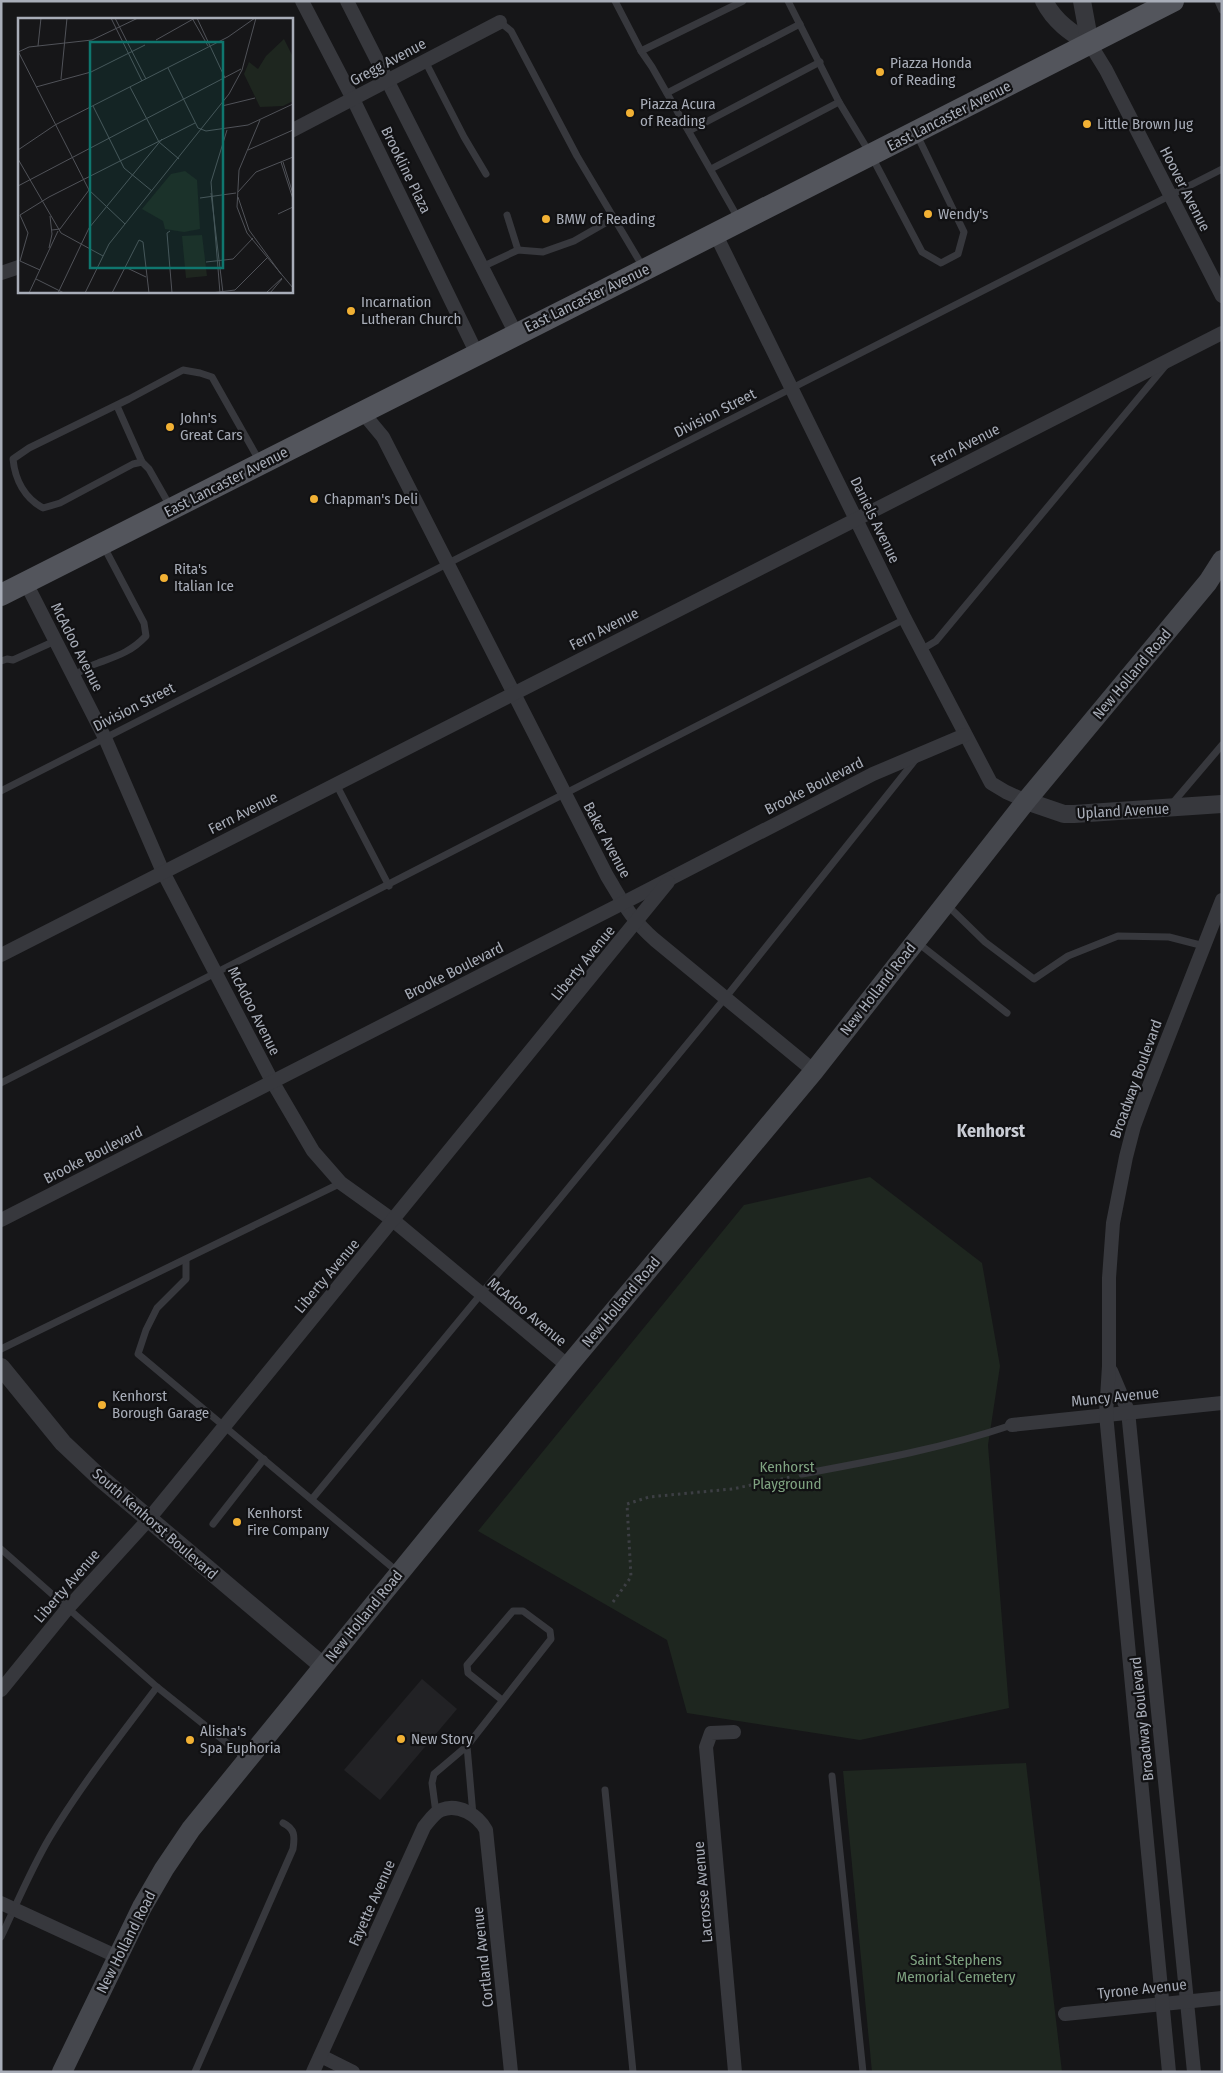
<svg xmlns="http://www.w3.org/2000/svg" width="1223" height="2073" font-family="'Fira Sans Condensed',sans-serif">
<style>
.built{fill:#222225}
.green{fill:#1e261f}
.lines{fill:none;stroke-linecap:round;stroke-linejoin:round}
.path{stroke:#3d3f44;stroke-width:3;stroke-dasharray:2.5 4;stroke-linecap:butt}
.service{stroke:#37383d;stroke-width:7}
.minor{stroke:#37383d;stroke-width:14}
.tertiary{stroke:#37383d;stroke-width:18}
.secondary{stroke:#45474d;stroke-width:20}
.primary{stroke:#53555c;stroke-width:22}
.poi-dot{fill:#f2b134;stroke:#111113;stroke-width:2}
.labels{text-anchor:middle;stroke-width:4.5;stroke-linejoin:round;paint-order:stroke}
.street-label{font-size:15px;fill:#a8adb8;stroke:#111113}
.poi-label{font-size:15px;fill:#a8adb8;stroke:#111113;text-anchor:start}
.park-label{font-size:15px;fill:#7fa381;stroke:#111113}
.quarter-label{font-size:18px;font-weight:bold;fill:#c9ccd4;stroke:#111113}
.inset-road{fill:none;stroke:#505258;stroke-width:1}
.view{fill:#0f766e;fill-opacity:0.15;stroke:#0f766e;stroke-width:2.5}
.inset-edge{fill:none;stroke:#a8adb8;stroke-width:2.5}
</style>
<rect width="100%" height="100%" fill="#161618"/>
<!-- built -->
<polygon class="built" points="422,1679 457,1709 380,1800 344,1770"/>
<!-- green -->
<g class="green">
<polygon points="870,1177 982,1263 1000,1366 988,1445 1009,1708 860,1740 687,1713 667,1640 478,1531 744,1205"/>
<polygon points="1026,1763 1062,2072 872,2072 843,1771"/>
</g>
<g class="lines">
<!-- path -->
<polyline class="path" points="613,1602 631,1577 627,1504 649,1497 732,1489 791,1477"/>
<!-- service -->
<g class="service">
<polyline points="615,1 641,51 652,67 738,218"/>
<polyline points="788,1 839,102 871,155 922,252 941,263 958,254 964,232 917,135"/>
<polyline points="1218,1 1222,10"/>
<polyline points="500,22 511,31 577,156 643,267"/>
<polyline points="641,51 743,1"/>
<polyline points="425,61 464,137 486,174"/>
<polyline points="667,93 800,24"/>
<polyline points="689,131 820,62"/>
<polyline points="711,169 839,102"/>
<polyline points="507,215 518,250"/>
<polyline points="482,267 518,250 543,252 574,241 614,218"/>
<polyline points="117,406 142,462 149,469 170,506"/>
<path d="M142 462 133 464 60 503 43 508C25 498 15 480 13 459L29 448 129 399 183 370 200 373 212 377 260 462"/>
<polyline points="921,650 936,641 1166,365"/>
<polyline points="1,661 7,659 13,660 55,641"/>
<path d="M73 676C81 671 89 666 98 663 117 656 131 652 146 636L144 623 104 547"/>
<polyline points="336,784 389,886"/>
<polyline points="1,791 1222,169"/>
<polyline points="1171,805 1222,745"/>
<polyline points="947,905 985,942 1034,979 1068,956 1118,936 1169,937 1204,946"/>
<polyline points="918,943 1007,1013"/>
<polyline points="1,1083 905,619"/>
<polyline points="186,1260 186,1279 157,1308 146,1330 138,1354 399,1573"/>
<polyline points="1,1349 341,1183"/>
<path d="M802 1474C872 1461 944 1448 1012 1425"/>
<polyline points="312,1499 730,992 916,759"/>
<polyline points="213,1524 264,1459"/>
<polyline points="1,1549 157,1687 247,1759"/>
<polyline points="467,1746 551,1639 550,1631 523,1611 513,1611 467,1665 468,1673 502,1700"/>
<polyline points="832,1776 863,2072"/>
<polyline points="605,1790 633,2072"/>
<polyline points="436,1813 432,1783 434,1774 467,1746 473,1815"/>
<path d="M1 1937C17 1903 31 1869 50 1837 82 1784 120 1736 157 1687"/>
<path d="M195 2072 293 1849C295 1836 295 1829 283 1823"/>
</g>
<!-- minor -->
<g class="minor">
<polyline points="302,1 353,99 477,354"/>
<polyline points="347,1 516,334"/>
<polyline points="1090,44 1106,70 1222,296"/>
<polyline points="291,131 500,22"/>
<polyline points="716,235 905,619 991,783 1006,792 1026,801"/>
<polyline points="1,273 19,267"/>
<path d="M363 413 383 437 607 876C624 904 630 918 655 940L814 1071"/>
<polyline points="26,583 105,738 163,872 272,1081 313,1151 341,1183 394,1221 568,1366"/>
<polyline points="1,955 1222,333"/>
<polyline points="1,1220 623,903 873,774 965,735"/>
<polyline points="1111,1371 1128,1411 1194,2072"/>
<polyline points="1012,1425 1222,1403"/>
<polyline points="1,1690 67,1609 148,1520 668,882"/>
<polyline points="734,1732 711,1733 706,1747 735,2072"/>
<polyline points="1,1903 118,1957"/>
<polyline points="1065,2014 1222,1998"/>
<polyline points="321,2056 353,2072"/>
<path d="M313 2072 424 1827C429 1821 434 1813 441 1810 458 1803 478 1815 486 1830L511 2072"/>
<polyline points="1169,2072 1106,1414 1109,1366 1109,1278 1113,1223 1126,1157 1134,1126 1144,1099 1222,900"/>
</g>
<!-- tertiary -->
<g class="tertiary">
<path d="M1044 1C1054 21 1071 33 1090 44"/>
<polyline points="1082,1 1090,44"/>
<polyline points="1026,801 1064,814 1074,814 1222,804"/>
<polyline points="1,1367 63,1443 98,1476 323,1666"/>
</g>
<!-- secondary -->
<polyline class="secondary" points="62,2072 142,1907 164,1869 191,1829 568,1366 814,1071 1026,801 1208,582 1222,560"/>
<!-- primary -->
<path class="primary" d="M1 595C392 398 783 200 1173 1"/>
</g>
<!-- markers -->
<g class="poi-dot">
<circle cx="880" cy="72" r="5"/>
<circle cx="630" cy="113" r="5"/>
<circle cx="1087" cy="124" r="5"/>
<circle cx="928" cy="214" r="5"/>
<circle cx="546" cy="219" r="5"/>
<circle cx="351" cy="311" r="5"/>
<circle cx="170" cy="427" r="5"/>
<circle cx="314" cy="499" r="5"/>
<circle cx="164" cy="578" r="5"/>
<circle cx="102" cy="1405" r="5"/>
<circle cx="237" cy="1522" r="5"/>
<circle cx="401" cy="1739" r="5"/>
<circle cx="190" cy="1740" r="5"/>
</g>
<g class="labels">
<!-- street labels -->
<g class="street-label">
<text transform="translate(388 62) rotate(-28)" y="5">Gregg Avenue</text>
<text transform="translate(949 116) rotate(-27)" y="5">East Lancaster Avenue</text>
<text transform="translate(406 170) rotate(64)" y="5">Brookline Plaza</text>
<text transform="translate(1185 189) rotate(63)" y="5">Hoover Avenue</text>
<text transform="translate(587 298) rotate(-26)" y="5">East Lancaster Avenue</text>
<text transform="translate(715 413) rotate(-27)" y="5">Division Street</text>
<text transform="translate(965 445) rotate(-27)" y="5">Fern Avenue</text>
<text transform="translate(226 482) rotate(-27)" y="5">East Lancaster Avenue</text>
<text transform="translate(875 520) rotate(64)" y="5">Daniels Avenue</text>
<text transform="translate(604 629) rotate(-27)" y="5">Fern Avenue</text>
<text transform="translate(77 647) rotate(63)" y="5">McAdoo Avenue</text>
<text transform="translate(1132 674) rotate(-50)" y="5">New Holland Road</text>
<text transform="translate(134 707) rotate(-27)" y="5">Division Street</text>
<text transform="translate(814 786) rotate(-27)" y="5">Brooke Boulevard</text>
<text transform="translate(1123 811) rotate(-3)" y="5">Upland Avenue</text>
<text transform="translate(243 813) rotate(-27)" y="5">Fern Avenue</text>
<text transform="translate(607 840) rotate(62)" y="5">Baker Avenue</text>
<text transform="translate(583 963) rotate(-51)" y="5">Liberty Avenue</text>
<text transform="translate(454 971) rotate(-27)" y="5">Brooke Boulevard</text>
<text transform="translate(878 989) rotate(-52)" y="5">New Holland Road</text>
<text transform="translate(254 1011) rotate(63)" y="5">McAdoo Avenue</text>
<text transform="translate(1136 1079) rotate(-70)" y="5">Broadway Boulevard</text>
<text transform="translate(93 1155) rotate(-27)" y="5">Brooke Boulevard</text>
<text transform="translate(327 1276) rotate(-50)" y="5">Liberty Avenue</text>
<text transform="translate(621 1302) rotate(-50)" y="5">New Holland Road</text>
<text transform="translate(527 1312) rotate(40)" y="5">McAdoo Avenue</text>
<text transform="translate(1115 1397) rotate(-6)" y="5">Muncy Avenue</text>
<text transform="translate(155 1524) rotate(41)" y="5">South Kenhorst Boulevard</text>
<text transform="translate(67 1586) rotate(-49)" y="5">Liberty Avenue</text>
<text transform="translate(364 1616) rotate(-51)" y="5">New Holland Road</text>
<text transform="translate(1142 1719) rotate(-96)" y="5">Broadway Boulevard</text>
<text transform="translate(703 1892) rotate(-95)" y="5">Lacrosse Avenue</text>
<text transform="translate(372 1903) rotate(-66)" y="5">Fayette Avenue</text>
<text transform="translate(126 1942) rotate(-63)" y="5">New Holland Road</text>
<text transform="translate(483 1957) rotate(-96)" y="5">Cortland Avenue</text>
<text transform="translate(1142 1989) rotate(-6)" y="5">Tyrone Avenue</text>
</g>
<!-- poi labels -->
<g class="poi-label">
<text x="890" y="68">Piazza Honda<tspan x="890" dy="17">of Reading</tspan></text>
<text x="640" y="109">Piazza Acura<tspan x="640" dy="17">of Reading</tspan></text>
<text x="1097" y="129">Little Brown Jug</text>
<text x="938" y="219">Wendy's</text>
<text x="556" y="224">BMW of Reading</text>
<text x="361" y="307">Incarnation<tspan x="361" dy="17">Lutheran Church</tspan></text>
<text x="180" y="423">John's<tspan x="180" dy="17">Great Cars</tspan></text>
<text x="324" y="504">Chapman's Deli</text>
<text x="174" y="574">Rita's<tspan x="174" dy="17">Italian Ice</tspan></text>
<text x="112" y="1401">Kenhorst<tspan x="112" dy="17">Borough Garage</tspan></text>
<text x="247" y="1518">Kenhorst<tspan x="247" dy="17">Fire Company</tspan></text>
<text x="200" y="1736">Alisha's<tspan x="200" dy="17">Spa Euphoria</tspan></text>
<text x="411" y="1744">New Story</text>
</g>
<!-- park labels -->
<g class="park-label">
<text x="787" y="1472">Kenhorst<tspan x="787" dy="17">Playground</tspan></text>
<text x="956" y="1965">Saint Stephens<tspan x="956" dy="17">Memorial Cemetery</tspan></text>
</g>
<!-- quarter labels -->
<g class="quarter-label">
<text x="991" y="1137">Kenhorst</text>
</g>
</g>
<!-- overview -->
<g transform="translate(18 18)">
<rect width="275" height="275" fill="#161618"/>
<path d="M266 21 275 39V83L265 88 242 89 226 56 231 44 240 51 248 38ZM167 153 179 162 182 211 166 214 147 211 145 203 124 191 153 156ZM184 217 189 258 168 260 164 218Z" fill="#1e261f"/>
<path class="inset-road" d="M93 0 124 63M97 0 128 61M174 0 190 28M179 0 207 60M138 22 177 0M20 28 23 0M0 33 71 172 107 206M0 34 11 29 74 22 120 0M150 50 180 110 188 113 230 107 275 86M43 61 49 0M18 69 73 54 127 27M112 69 141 124 161 141M75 88 106 150 134 173M204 88 237 80M242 102 221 152 219 189 229 215 275 270M0 132 37 107 210 19 237 0M230 132 275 112M0 141 43 215 85 238M263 144 275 181M265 144 275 176M0 168 223 51M220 174 238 154 275 139M193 175 205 275M220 179 231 212 263 256M182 180 218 175M260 196 275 189M34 212 42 211 71 172M152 213 149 215 154 275M31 230 34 216 32 198M188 244 215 241 235 220M107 249 128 259M22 252 2 243 10 215 2 197 31 179 177 105M18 261 46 275M11 275 40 213M40 275 71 210 144 121M67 275 91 226 211 76 224 52 238 0M94 275 121 222 125 224 131 275M193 275 217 272 250 239M202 275 193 164 209 112M248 275 264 260M252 275 264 261"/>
<path class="view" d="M72 24H205V250H72Z"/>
<rect width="275" height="275" class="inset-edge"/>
</g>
<!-- border -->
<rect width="1223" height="2073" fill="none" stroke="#a8adb8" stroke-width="5"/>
</svg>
